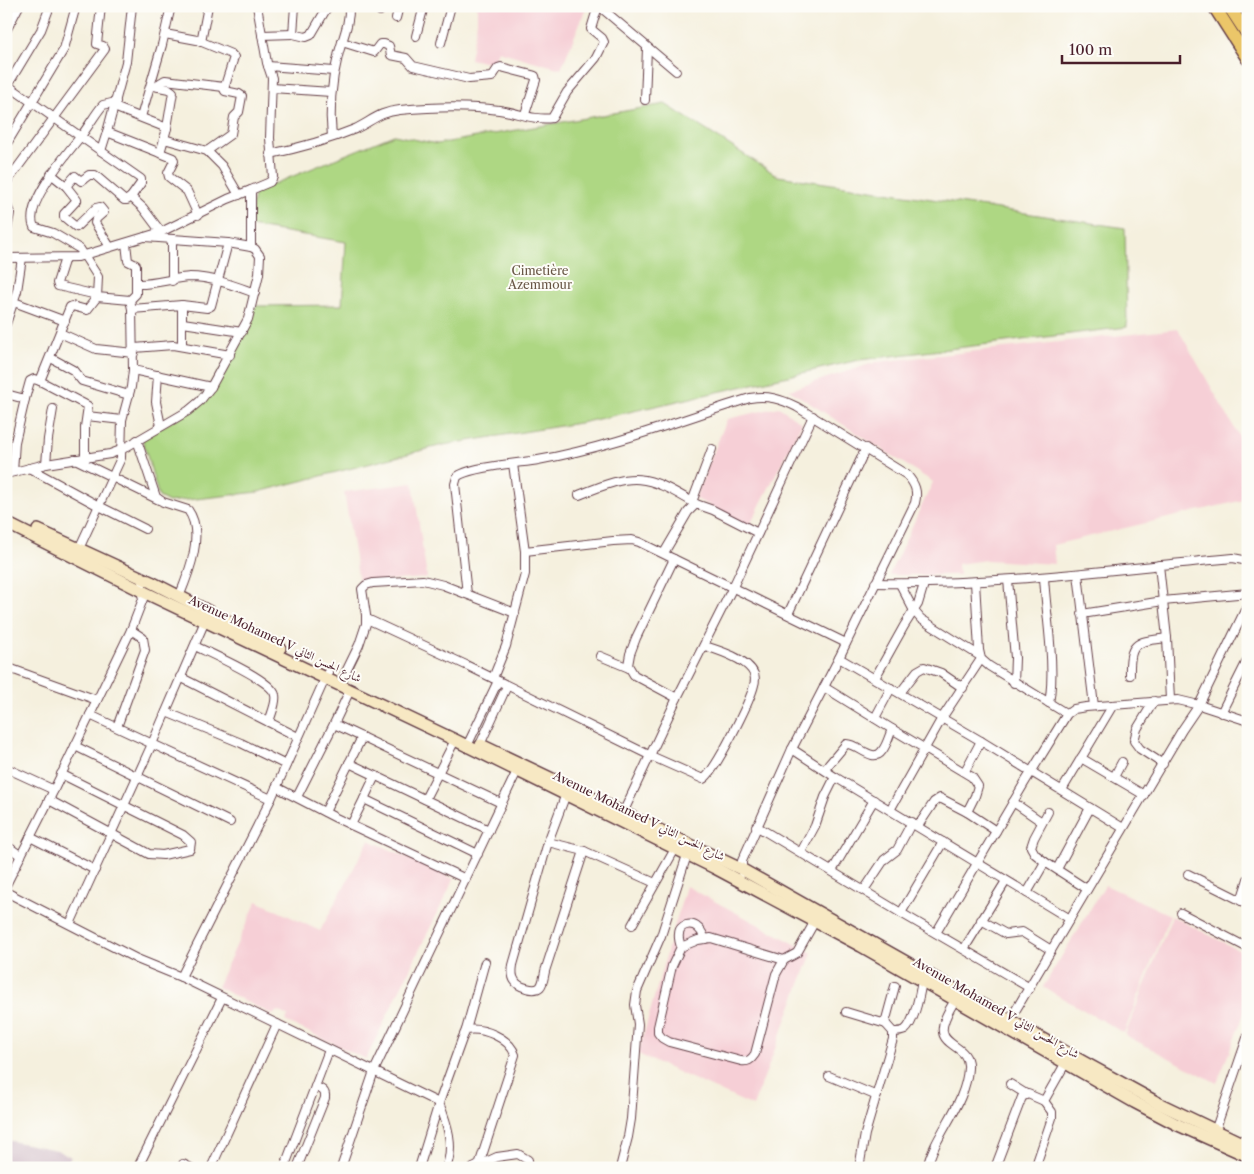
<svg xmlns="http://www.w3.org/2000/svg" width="1254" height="1174" font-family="'Libre Caslon Text',Amiri,serif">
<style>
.built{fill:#f6cfd6}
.industrial{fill:#d1bdc9}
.green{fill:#aed783;stroke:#7c7b57}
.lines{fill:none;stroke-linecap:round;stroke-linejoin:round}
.minor-casing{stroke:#643e46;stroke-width:10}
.secondary-casing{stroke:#643e46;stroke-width:14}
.trunk-casing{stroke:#643e46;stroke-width:15}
.minor{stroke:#fff;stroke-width:8}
.secondary{stroke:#f7e8c3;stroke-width:11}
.trunk{stroke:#ebc669;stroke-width:12}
.labels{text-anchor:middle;stroke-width:4;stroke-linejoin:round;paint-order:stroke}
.park-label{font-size:12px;fill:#685645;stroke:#fdfcf7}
.street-label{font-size:12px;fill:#4a1f2b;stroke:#fdfcf7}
</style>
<rect width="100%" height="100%" fill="#fdfcf7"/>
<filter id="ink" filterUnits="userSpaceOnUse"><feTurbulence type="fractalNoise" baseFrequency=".02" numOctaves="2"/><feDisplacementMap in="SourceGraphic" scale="10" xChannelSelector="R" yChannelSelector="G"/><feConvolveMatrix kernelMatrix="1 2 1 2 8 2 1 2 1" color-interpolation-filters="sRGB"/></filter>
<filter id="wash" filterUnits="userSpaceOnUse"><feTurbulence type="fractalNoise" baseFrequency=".0096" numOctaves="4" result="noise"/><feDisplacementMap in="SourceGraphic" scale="20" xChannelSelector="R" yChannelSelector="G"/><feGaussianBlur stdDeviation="1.12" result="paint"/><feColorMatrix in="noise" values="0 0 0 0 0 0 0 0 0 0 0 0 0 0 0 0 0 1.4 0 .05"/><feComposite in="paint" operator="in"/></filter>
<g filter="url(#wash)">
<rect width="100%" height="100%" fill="#f5f0de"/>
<!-- built -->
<g class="built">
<polygon points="477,6 587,6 561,69 498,51 493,64 470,59 477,22"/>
<polygon points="1178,329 1248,452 1248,499 1053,545 1055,564 986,560 958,564 959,575 889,575 933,482 789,390 877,362"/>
<polygon points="779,407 802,423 749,527 695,498 727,419"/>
<polygon points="413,483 427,578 359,582 344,492"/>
<polygon points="369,840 454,879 366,1059 285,1021 288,1016 277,1011 273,1015 217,987 257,901 320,931"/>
<polygon points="1105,885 1170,915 1124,1033 1043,987"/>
<polygon points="686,886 812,953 753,1106 638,1054"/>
<polygon points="1172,916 1248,955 1248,1004 1217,1083 1125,1035"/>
</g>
<!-- industrial -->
<polygon class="industrial" points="6,1140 57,1150 71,1157 64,1168 6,1168"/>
<!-- green -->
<polygon class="green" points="665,104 778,176 1125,228 1127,327 859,360 585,422 443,445 258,492 169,502 159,497 142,438 192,410 235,348 254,306 342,305 346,242 250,226 254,192 394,135 437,144"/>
</g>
<g filter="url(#ink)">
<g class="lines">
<!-- minor casing -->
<g class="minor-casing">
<g id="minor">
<polyline points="295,6 293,34 306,37 311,35 328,6"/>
<polyline points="599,6 676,71"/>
<polyline points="380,11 381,6"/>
<polyline points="396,18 399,6"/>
<polyline points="6,31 19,6"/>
<polyline points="165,34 197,40 231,54 234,57 224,89 225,91 239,94 242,96 239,112 234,117 231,134 207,151"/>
<polyline points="262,35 293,34"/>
<polyline points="416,36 424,6"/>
<polyline points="201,42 208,6"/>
<polyline points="342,42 374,52 380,44 384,44 389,46 391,55 406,58 413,66 469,79 492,77 498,68 501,67 532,75 535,76 536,80 525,114"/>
<polyline points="441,43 451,6"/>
<polyline points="268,66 334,71"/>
<polyline points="6,84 101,151 107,132 173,158 174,161 168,173 169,177 187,191 198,215"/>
<polyline points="154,86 169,89 173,92 167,128"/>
<polyline points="159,87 160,83 165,80 224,87"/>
<polyline points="6,88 41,30 50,6"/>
<polyline points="272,88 331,92"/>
<polyline points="645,100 647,48"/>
<polyline points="114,107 167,128 164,139"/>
<polyline points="141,117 162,45 171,6"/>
<polyline points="107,132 126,62 132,6"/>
<path d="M332 137C329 109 331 83 338 56 342 39 350 24 349 6"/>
<polyline points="6,145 64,49 76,6"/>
<polyline points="101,151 141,179 141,183 131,197"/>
<polyline points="160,153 164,139 207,151 222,166 239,195"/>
<path d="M270 154C299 148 328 140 355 129 372 121 379 112 400 110 432 107 467 106 499 110 516 112 535 121 552 118L567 92 596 58 604 42 602 38 591 29 598 6"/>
<polyline points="51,174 66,186 75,176 81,181 89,175 95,175 124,200 127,200 131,197 143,208 161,232"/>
<polyline points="9,179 105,49 103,46 97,44 101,6"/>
<polyline points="66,186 77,200 64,214 64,217 76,227 96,208 100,207 104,212 96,219 95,223 110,247"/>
<polyline points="6,203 10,213 6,236"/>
<polyline points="172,239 172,281"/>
<polyline points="126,243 128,261 136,265 136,284"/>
<polyline points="251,247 251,190 270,182 273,177 270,138 272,78 267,63 257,6"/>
<polyline points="6,258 78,257 161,232 228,199 251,190"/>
<polyline points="65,258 57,283 58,286 97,295"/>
<path d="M130 300 136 294V284C154 285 172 278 190 277 212 277 235 286 255 293"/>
<polyline points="14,302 65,321"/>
<polyline points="182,305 207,308 211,306 228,243"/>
<polyline points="132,309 182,305 182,346"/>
<polyline points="183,323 242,332"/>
<polyline points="6,324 17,291 22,258"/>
<polyline points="60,333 96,349 134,353"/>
<polyline points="134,348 173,345 230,355"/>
<polyline points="51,358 73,370 82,381 129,395"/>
<polyline points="133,370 211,387"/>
<polyline points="158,375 156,402 161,426"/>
<polyline points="40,381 88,406 85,427 85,457"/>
<polyline points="6,394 25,399 15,442 13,472"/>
<polyline points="25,399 30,381 34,379 40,381 70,307 72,306 87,310 97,297"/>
<polyline points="87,416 122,420"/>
<path d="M137 440 156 497 163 502 188 510C205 533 189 573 179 597"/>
<polyline points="75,459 159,500"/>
<polyline points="46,464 48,439 53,409"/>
<polyline points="29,468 97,505 145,529"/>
<polyline points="6,474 46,464 110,454 121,450 188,411 200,401 211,387 248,319 259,274 260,256 255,249 251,247 228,243 145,237"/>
<path d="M579 495C635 472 644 473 696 504"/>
<polyline points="692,502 712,449"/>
<polyline points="6,517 7,516"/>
<polyline points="525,551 613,541 632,540 639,542 846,643"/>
<path d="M77 553 121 458 122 420 131 387 133 370 132 309 130 300 97 297 98 277 80 249 53 233 34 227C23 205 67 153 81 136 89 126 95 114 103 105L116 102"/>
<polyline points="664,553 688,512 696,504 713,510 758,533"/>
<polyline points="674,559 636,638 630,654 628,665 634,675 677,698"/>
<polyline points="1159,565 1167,638 1170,700"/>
<polyline points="1078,574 1094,706"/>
<path d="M1044 577C1046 615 1056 667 1049 703"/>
<polyline points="1008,580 1015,658 1014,683"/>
<polyline points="975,582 979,650 981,659 989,666 1067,714"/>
<path d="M875 583C995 586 1114 569 1233 558L1248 561"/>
<polyline points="900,584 914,611 921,619 980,656"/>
<path d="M467 594 455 484 457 477C467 467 521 463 538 460 611 447 680 420 750 398 768 395 781 399 797 407L907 475C915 484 918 491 915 503L839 658 792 749 742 861V873"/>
<polyline points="788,614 866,448"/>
<polyline points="1082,614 1163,601 1248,593"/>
<path d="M367 619 466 665 651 756 703 779C714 775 751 699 754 685 755 682 755 677 754 674 748 659 718 650 705 646"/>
<path d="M195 646C209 653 272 680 275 695 277 703 271 714 269 722"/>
<polyline points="600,656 629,668"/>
<polyline points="839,658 981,741 1123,828"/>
<polyline points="6,667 97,700"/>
<path d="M1130 675C1129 641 1137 642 1167 638"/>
<polyline points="180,677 298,737"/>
<polyline points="493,678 506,646 525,574 525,551 513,464"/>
<polyline points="875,678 904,626 918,604 924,584"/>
<polyline points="340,684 359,645 366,624 366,615 362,589 366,585 373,583 423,580 443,585 515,613"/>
<polyline points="824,687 892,729 972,777 978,786 975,796 967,812"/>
<polyline points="900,693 917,671 924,667 941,673 963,688"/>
<polyline points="1154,701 1137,729 1134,741 1140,749 1163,764"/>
<polyline points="166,712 241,743 286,765"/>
<polyline points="1221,713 1248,659"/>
<polyline points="90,715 271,799"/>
<polyline points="875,718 891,688"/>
<polyline points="334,724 350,690"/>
<polyline points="117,727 145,650 143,638 131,630"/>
<polyline points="75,746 230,822"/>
<polyline points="467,746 498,681"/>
<polyline points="478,749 507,686"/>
<polyline points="792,749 835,777 1070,919"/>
<polyline points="1081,758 1144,795"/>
<polyline points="349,763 489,830"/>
<polyline points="6,768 54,790"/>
<path d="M825 769 846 744C857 743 873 764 882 751 887 745 889 736 892 729"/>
<polyline points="965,771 981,741"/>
<polyline points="1114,777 1122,762"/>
<polyline points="276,787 336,818 466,879"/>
<polyline points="1062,790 1113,705"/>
<polyline points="297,797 334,724 501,803"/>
<polyline points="364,799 375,776"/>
<polyline points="425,799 455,740"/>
<polyline points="49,800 149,854 163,855 190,849 191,842 183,835 61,774"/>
<polyline points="1013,802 1042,822"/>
<polyline points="890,810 942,718 981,659"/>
<polyline points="325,812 362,737"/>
<polyline points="622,815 677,698 733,587 813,416"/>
<polyline points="351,825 364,799 478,854"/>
<polyline points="756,826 901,913 1030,988"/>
<polyline points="918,826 934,802 940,798 967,812 996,831"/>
<polyline points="30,837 95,870"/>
<path d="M548 842 584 851 546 968C544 973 544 983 540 987 535 992 518 987 515 981 512 977 512 971 513 965L548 842 566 794"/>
<polyline points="6,845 21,856"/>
<polyline points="584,851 655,883"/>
<polyline points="801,852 815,826 825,797 835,777"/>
<polyline points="1045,862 1087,889"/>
<polyline points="1057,869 1090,808"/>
<polyline points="832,871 874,800"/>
<polyline points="1188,874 1248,904"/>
<polyline points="6,885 49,800 131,630 143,599 141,590 142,585 146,581"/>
<polyline points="864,890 884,860 897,850 912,822"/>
<path d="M6 892 137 959 181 977 439 1103C447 1123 455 1146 446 1168"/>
<polyline points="1027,893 1045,862 1035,854 1031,847 1034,838 1048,812"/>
<polyline points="1241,901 1248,879"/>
<polyline points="901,913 943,842"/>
<polyline points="1181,913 1248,948"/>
<polyline points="981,920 1006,934 1022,932 1051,950"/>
<polyline points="70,924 152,744 205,621"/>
<polyline points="632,925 675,849"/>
<polyline points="936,933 1025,782 1067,714 1074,709 1086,707 1178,700 1199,705 1248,721"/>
<path d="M681 947C680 943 678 938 679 934 679 924 692 922 698 928 702 931 703 935 705 939"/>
<polyline points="964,949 1006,881"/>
<path d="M784 960 776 974 755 1054C751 1060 748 1062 741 1061L669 1042 662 1038 658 1033V1027L672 966 681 947 698 940 711 938 784 960 797 953 815 921"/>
<polyline points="181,977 271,799 328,672"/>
<polyline points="846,1012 886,1024"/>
<polyline points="1008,1023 1182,730 1199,705 1248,604"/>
<polyline points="466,1030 485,962"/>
<path d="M893 1032C897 1032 901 1032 905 1030 914 1023 920 993 922 981"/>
<polyline points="829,1076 877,1096"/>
<polyline points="1010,1084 1026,1094"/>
<polyline points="1214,1134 1248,1035"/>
<polyline points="183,1164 191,1168"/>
<polyline points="139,1165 222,998"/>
<polyline points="211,1168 277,1024"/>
<polyline points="284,1168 329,1050"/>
<path d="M297 1168 325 1098C326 1091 322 1089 315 1087"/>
<polyline points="341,1168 374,1071 517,771"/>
<path d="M419 1168 439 1103 462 1039 466 1030C483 1027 510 1038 515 1055L479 1165"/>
<polyline points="473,1168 497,1157 518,1154 528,1160 529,1168"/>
<polyline points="620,1168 628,1137 631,1119 638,1024 635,1005 637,991 661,936 687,855"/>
<polyline points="859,1168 865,1134 893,1039 893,1032 885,1023 895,986"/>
<path d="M927 1168C935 1133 966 1105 968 1068 970 1047 945 1047 943 1032 941 1022 950 1009 955 1000"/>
<polyline points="995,1168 1022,1097 1028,1094 1044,1101 1065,1064"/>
<polyline points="1035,1168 1052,1118 1052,1112 1044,1101"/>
</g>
</g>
<!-- secondary casing -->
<g class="secondary-casing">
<g id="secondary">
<polyline points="6,523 146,593 455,740 715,868 861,946 1134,1102 1176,1124 1248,1156"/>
<polyline points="38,530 151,582 280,648"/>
<polyline points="481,745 743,870 1078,1059 1158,1103 1248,1146"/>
</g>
</g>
<!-- trunk casing -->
<g class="trunk-casing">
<g id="trunk">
<polyline points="1214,6 1248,59"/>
<polyline points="1229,6 1248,35"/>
</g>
</g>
<!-- minor -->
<use href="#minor" class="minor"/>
<!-- secondary -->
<use href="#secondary" class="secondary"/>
<!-- trunk -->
<use href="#trunk" class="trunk"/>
</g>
</g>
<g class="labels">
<!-- park labels -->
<g class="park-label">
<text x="540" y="275">Cimetière<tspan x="540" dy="14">Azemmour</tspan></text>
</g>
<!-- street labels -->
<g class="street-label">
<text transform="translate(275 639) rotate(25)" y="4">Avenue Mohamed V شارع الحسن الثاني</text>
<text transform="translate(639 816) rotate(26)" y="4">Avenue Mohamed V شارع الحسن الثاني</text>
<text transform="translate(996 1008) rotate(30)" y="4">Avenue Mohamed V شارع الحسن الثاني</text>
</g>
</g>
<!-- margin -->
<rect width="1254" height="1174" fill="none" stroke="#fdfcf7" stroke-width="25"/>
<!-- scale -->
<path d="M1062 55v8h118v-8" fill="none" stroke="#4a1f2b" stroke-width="2.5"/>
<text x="1069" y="55" font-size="15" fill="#4a1f2b" stroke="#fdfcf7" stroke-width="4" paint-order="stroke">100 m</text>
</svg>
